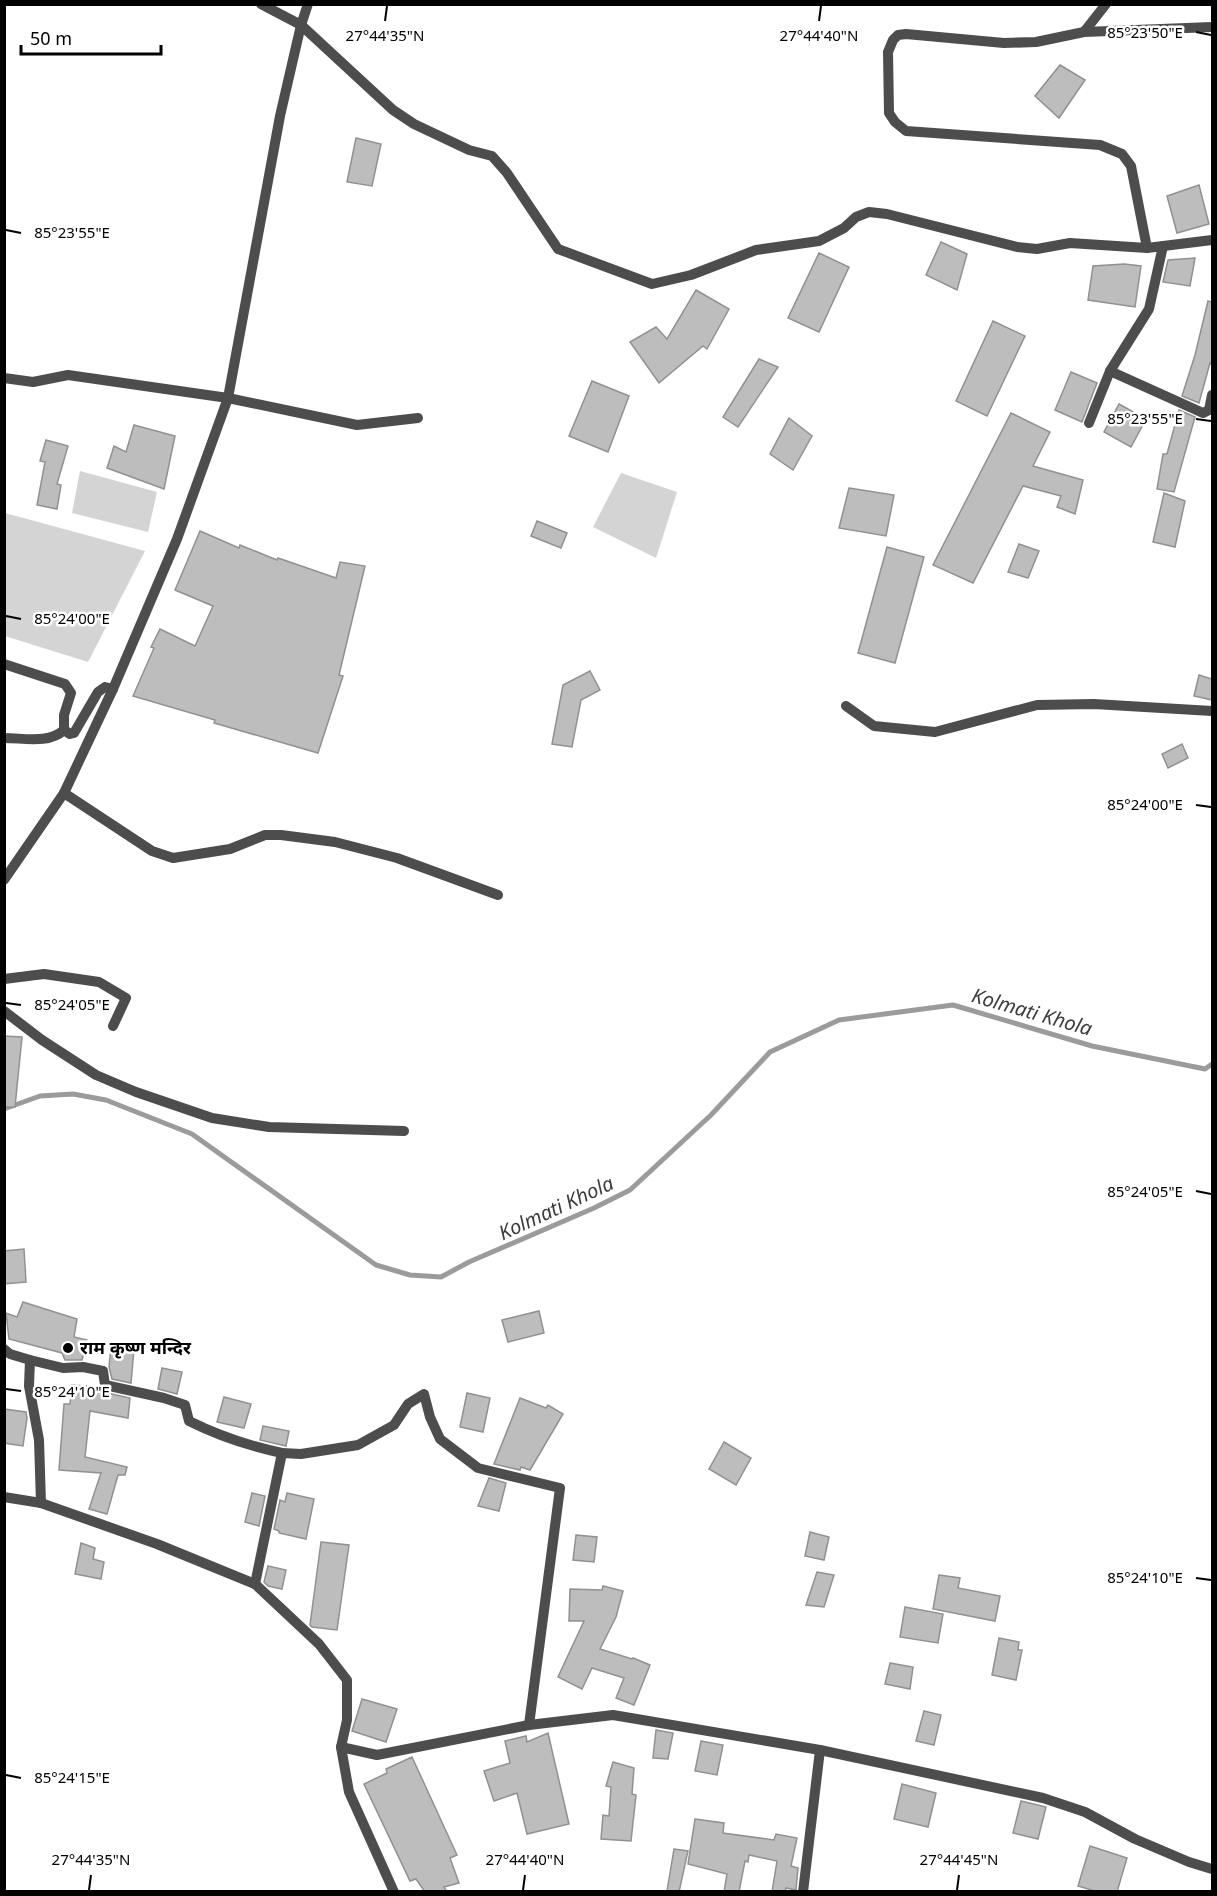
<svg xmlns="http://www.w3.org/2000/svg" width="1217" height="1896" font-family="'Noto Sans','Noto Sans Devanagari',sans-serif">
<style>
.green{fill:#d4d4d4}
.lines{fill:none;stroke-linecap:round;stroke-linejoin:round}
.stream{stroke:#9b9b9b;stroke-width:5}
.building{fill:#bdbdbd;stroke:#919191;stroke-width:1.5}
.minor{stroke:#4d4d4d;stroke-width:10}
.ticks{fill:none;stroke:#000;stroke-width:2}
.poi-dot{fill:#000;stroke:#fff;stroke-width:2}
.labels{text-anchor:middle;stroke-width:5;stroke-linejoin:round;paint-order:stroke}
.poi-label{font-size:18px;font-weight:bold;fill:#000;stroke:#fff;text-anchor:start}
.water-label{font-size:20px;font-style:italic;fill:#3c3c3c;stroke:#fff}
.ticks-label{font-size:15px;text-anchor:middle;fill:#000;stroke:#fff;stroke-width:5;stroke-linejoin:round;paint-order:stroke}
</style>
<rect width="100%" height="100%" fill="#fff"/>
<!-- green -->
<g class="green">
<polygon points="80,471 157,492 148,532 72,513"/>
<polygon points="621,473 677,492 656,558 593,527"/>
<polygon points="5,513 145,551 88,662 5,636"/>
</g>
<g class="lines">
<!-- stream -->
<polyline class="stream" points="4,1109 40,1096 73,1094 106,1100 192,1134 376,1265 410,1275 441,1277 469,1262 594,1208 630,1190 711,1115 770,1052 839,1020 953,1005 1092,1046 1205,1069 1212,1064"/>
</g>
<!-- building -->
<g class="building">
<polygon points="1060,65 1085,80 1059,118 1035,96"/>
<polygon points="356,138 381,144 372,186 347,182"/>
<polygon points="1199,185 1209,224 1177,233 1167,196"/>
<polygon points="941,242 967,254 957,290 926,275"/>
<polygon points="819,253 849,267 819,332 788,318"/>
<polygon points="1195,258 1190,286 1163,282 1168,260"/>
<polygon points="1124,264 1141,266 1135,307 1088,300 1093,266"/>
<polygon points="696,290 729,309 707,349 703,346 659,383 630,342 656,327 667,339"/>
<polygon points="1208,301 1212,302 1212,365 1210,363 1199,403 1182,396 1195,355"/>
<polygon points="993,321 1025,336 987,416 956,401"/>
<polygon points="759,359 778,367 738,427 723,417"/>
<polygon points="1071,372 1097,383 1082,422 1055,410"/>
<polygon points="592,381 629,396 608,452 569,436"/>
<polygon points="1119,404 1146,419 1131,447 1104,432"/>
<polygon points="1179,410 1195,417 1174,492 1157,489 1163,454 1167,454"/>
<polygon points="1011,413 1050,432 1033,466 1083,480 1075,514 1057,507 1061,496 1023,486 973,583 933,565"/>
<polygon points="789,418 812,436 793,470 770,454"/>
<polygon points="134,425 175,436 164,489 107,468 114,446 126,452"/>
<polygon points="46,440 68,446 57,484 61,485 57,509 37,505 45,462 40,461"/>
<polygon points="849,488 894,495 886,536 839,528"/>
<polygon points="1164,493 1185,501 1175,547 1153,542"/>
<polygon points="537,521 567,533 561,548 531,536"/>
<polygon points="200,531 239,548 240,545 277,560 278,558 336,578 340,562 365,566 339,675 343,676 318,753 214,723 215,720 133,696 154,648 151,647 160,629 195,646 213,606 175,590"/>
<polygon points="1019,544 1039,551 1028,578 1008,572"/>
<polygon points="887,547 924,557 895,663 858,653"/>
<polygon points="590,671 600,690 581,700 572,747 552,744 563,685"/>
<polygon points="1199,675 1212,679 1212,700 1194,696"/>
<polygon points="1182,744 1188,758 1168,768 1162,754"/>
<polygon points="4,1036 22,1037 15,1107 4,1107"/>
<polygon points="24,1249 26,1282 4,1284 4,1251"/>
<polygon points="23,1302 77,1319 74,1337 87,1340 82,1360 65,1360 62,1353 9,1339 6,1313 17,1317"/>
<polygon points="539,1311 544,1333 508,1342 502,1320"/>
<polygon points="111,1347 134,1349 131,1383 112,1379 109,1367"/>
<polygon points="162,1368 182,1372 177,1394 158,1389"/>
<polygon points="72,1385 98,1387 103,1392 130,1398 128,1418 90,1411 85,1457 127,1467 125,1475 118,1475 107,1514 89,1509 101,1473 59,1470 64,1404 70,1404"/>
<polygon points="467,1393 490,1398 483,1432 460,1427"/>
<polygon points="224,1397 251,1404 244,1428 217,1422"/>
<polygon points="520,1398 546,1408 548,1405 563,1414 530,1470 521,1467 520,1470 494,1464"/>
<polygon points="4,1409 26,1412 27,1418 23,1446 4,1443"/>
<polygon points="263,1426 289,1431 286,1446 260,1440"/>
<polygon points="724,1442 751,1458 736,1485 709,1469"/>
<polygon points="489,1478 506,1483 499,1511 478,1506"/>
<polygon points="252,1493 265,1496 259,1526 245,1522"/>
<polygon points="287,1493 314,1499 306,1539 279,1533 279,1531 274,1529 280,1500 285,1502"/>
<polygon points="810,1532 829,1537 824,1560 805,1556"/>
<polygon points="576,1535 597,1537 594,1562 573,1560"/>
<polygon points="321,1542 349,1545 337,1630 312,1627 310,1625"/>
<polygon points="81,1543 95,1548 93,1559 104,1562 101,1579 75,1574"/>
<polygon points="268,1566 286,1570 282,1589 268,1586 264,1582"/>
<polygon points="817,1572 834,1575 824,1607 806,1605"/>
<polygon points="939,1575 960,1578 958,1588 1000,1596 995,1621 933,1609"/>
<polygon points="603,1586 623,1591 616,1617 600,1649 632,1659 633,1658 650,1665 634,1705 616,1698 624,1678 592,1668 582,1689 558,1677 584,1621 569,1621 570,1589 602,1590"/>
<polygon points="905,1607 943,1614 938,1643 900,1637"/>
<polygon points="999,1638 1019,1642 1018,1650 1022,1650 1016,1680 992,1675"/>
<polygon points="890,1663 913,1667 910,1689 885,1684"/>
<polygon points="362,1699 397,1709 386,1742 352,1731"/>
<polygon points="924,1711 941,1715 934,1745 916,1741"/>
<polygon points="656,1730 673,1733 668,1759 653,1758"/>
<polygon points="548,1733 569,1824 527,1834 517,1793 494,1801 484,1771 510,1763 505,1741 526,1736 527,1742"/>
<polygon points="701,1741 723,1745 717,1775 695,1771"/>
<polygon points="412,1757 457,1855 450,1858 459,1883 444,1887 447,1892 425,1892 416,1879 410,1881 364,1784 387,1773 386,1769"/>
<polygon points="613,1762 634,1768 632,1794 636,1795 631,1841 601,1839 603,1815 609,1816 611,1787 606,1786"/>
<polygon points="902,1784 936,1793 928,1827 894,1819"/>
<polygon points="1021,1801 1046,1807 1038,1839 1013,1833"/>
<polygon points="695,1819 724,1823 723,1833 774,1840 776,1834 797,1838 791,1866 798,1868 796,1890 786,1888 785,1892 772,1892 777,1861 749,1855 748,1862 745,1861 739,1892 724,1892 727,1874 688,1864"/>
<polygon points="1090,1846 1127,1858 1117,1892 1098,1892 1078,1886"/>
<polygon points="674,1849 688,1851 679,1892 667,1891"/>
</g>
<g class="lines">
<!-- minor -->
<g class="minor">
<polyline points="261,4 301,25 393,110 414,124 469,150 492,156 507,173 558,249 652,284 691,275 756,250 819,241 844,228 856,217 869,212 887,214 1017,247 1037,249 1070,243 1147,248 1212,240"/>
<polyline points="1084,32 1106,4"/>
<polyline points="1147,248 1131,166 1122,154 1100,145 906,131 895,122 889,113 888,52 893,40 898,35 906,34 1004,43 1036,42 1084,32 1212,27"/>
<polyline points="1110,371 1203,413 1209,410 1212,395"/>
<polyline points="4,378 33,382 68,375 228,398 357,425 418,418"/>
<polyline points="1089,423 1110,371 1149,309 1163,246"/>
<polyline points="4,664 65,684 71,693 64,715 64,730 70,734 74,733 98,692 105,687 113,689"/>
<polyline points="846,706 874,726 935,732 1037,705 1094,704 1212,711"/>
<path d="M4 738C24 738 49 744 64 730"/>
<polyline points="64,793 152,851 173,858 230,849 265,835 281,835 335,842 397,858 498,895"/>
<polyline points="4,880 64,793 113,689 177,539 228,398 280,116 301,25 308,4"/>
<polyline points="4,979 44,974 99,982 126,998 113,1026"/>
<polyline points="4,1011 42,1040 96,1075 136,1092 212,1118 269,1127 404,1131"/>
<polyline points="4,1349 10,1354 30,1360 29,1386 39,1440 41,1503"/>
<path d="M30 1360 63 1368 83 1367 103 1371 105 1385 164 1398 185 1405 189 1421C219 1436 249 1446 282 1453L255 1584"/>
<polyline points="282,1453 301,1454 358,1445 394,1425 408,1404 424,1394 430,1417 440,1439 478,1468 560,1488 529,1725"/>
<polyline points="4,1497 41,1503 157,1544 255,1584 319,1644 347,1680 347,1720 341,1747 349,1792 394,1892"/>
<polyline points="341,1747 377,1755 529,1725 613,1715 820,1750 1043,1798 1085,1812 1135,1839 1189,1862 1212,1869"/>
<polyline points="803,1892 820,1750"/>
</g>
</g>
<!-- ticks -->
<path class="ticks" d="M385 21 387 6M819 21 821 6M1196 32 1211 35M6 230 21 233M1196 419 1211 421M6 616 21 619M1196 805 1211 807M6 1003 21 1005M1196 1191 1211 1194M6 1389 21 1391M1196 1578 1211 1580M6 1775 21 1778M89 1890 91 1875M523 1890 525 1875M957 1890 959 1875"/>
<!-- markers -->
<circle class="poi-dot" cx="68" cy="1348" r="6"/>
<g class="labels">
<!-- poi labels -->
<g class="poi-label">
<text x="80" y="1354">राम कृष्ण मन्दिर</text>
</g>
<!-- water labels -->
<g class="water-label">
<text transform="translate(1032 1012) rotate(16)" y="7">Kolmati Khola</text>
<text transform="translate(556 1208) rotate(-25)" y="7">Kolmati Khola</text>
</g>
</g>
<g class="ticks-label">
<text x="1145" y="38">85°23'50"E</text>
<text x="385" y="41">27°44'35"N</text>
<text x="819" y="41">27°44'40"N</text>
<text x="72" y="238">85°23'55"E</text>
<text x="1145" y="424">85°23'55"E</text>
<text x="72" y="624">85°24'00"E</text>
<text x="1145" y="810">85°24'00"E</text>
<text x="72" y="1010">85°24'05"E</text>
<text x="1145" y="1197">85°24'05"E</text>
<text x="72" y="1397">85°24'10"E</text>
<text x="1145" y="1583">85°24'10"E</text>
<text x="72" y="1783">85°24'15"E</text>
<text x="91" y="1865">27°44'35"N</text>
<text x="525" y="1865">27°44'40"N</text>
<text x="959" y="1865">27°44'45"N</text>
</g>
<!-- border -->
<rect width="1217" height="1896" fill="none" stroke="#000000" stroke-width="12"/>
<!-- scale -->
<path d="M21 45v9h140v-9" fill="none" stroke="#000000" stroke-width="3"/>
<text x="30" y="45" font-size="18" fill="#000000" stroke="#ffffff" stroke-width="4.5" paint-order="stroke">50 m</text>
</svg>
